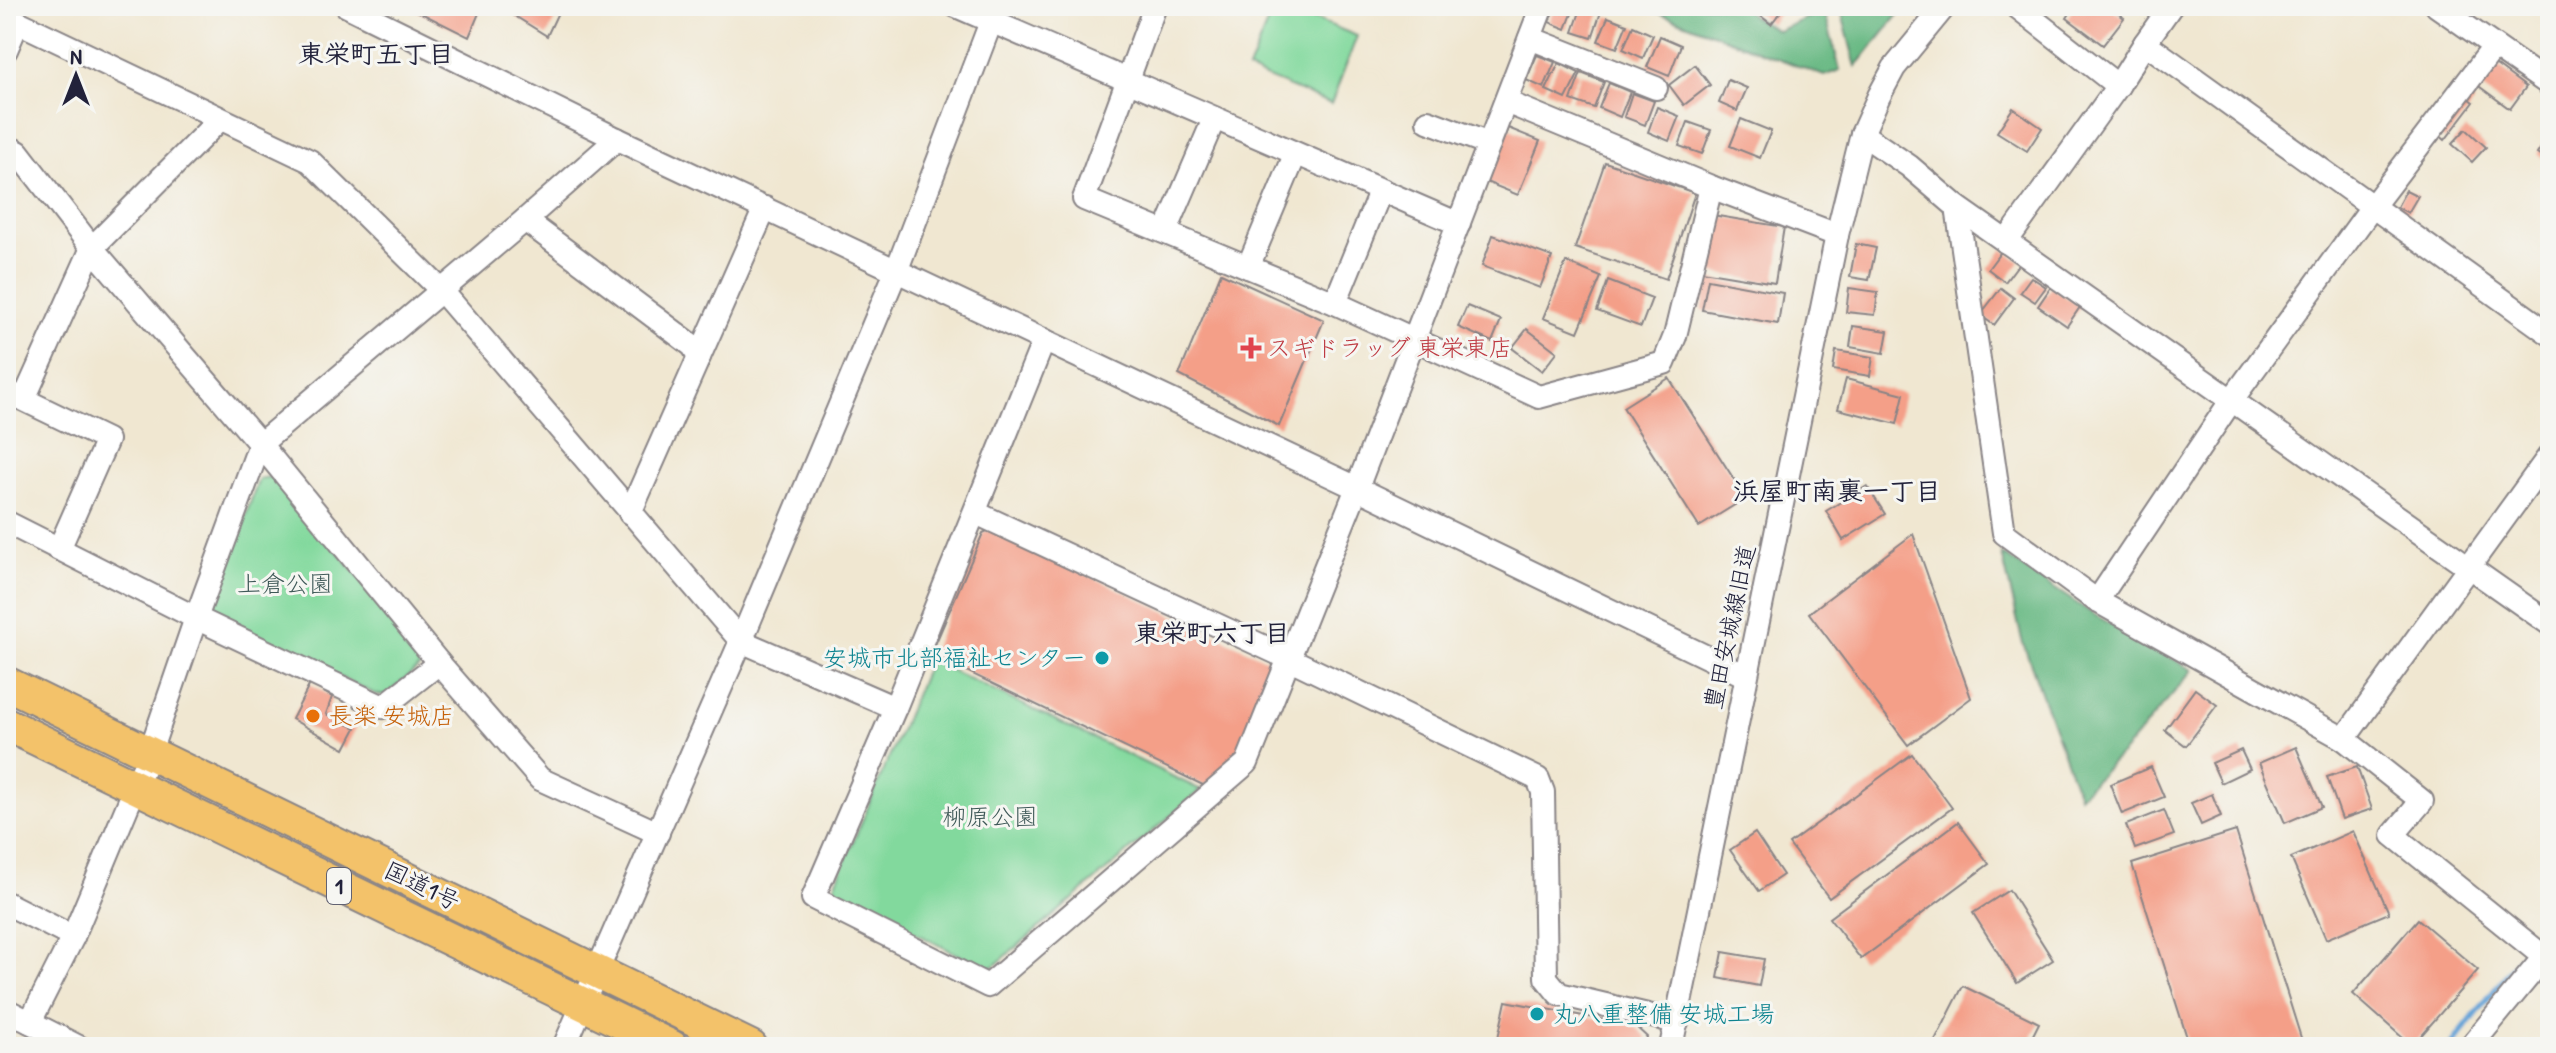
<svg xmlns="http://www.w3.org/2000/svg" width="2556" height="1053" font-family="'Patrick Hand','Klee One',sans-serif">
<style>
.green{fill:#82d99d;stroke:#527e6c;stroke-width:2}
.forest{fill:#69b984;stroke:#466e60;stroke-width:2}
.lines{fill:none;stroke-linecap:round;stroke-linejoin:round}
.stream{stroke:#66a4d8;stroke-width:6}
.building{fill:#f49f88}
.minor-casing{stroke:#898486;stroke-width:26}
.highway-casing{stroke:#898486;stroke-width:36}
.minor{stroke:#fff;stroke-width:22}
.highway{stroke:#f3c26a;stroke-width:32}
.rail{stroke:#22223b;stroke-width:6;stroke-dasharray:12 6;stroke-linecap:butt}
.health-dot{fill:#e0444e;stroke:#f6f6f2;stroke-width:3}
.culture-dot{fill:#0f9aa8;stroke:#f6f6f2;stroke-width:3}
.food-dot{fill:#e8710a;stroke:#f6f6f2;stroke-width:3}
.labels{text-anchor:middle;stroke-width:6;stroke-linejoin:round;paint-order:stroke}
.shield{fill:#f6f6f2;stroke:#626272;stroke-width:2}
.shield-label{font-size:22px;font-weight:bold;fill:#22223b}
.health-label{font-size:24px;fill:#be3a42;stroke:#f6f6f2;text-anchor:start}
.park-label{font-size:24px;fill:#3f5958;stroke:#f6f6f2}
.street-label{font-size:24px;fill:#22223b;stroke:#f6f6f2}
.culture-label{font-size:24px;fill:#0d838f;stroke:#f6f6f2;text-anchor:end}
.food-label{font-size:24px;fill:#c56008;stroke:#f6f6f2;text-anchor:start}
.neighbourhood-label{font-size:26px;font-weight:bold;fill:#22223b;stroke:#f6f6f2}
</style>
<rect width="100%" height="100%" fill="#f6f6f2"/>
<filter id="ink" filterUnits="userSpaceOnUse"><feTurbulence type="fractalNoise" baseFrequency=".0125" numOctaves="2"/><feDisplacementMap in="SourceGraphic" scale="16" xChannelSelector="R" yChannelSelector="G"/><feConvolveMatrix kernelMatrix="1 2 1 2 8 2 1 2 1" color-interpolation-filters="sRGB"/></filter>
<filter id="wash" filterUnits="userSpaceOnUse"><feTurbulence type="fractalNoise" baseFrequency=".006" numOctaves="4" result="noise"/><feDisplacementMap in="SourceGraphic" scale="32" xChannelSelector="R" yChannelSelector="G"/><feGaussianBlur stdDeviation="1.8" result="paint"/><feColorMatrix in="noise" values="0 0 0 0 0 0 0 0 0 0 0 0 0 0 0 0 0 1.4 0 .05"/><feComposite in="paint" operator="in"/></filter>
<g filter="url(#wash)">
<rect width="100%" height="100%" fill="#f0e7d1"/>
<!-- green -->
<g class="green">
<polygon points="1274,6 1284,6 1357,36 1331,104 1248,70"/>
<polygon points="275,476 423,654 423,664 386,695 377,695 219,619 212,608 259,479"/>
<polygon points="930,660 1201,790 993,967 983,967 839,895 835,885"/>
</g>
<!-- forest -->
<g class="forest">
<polygon points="1641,6 1742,6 1753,17 1778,31 1824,10 1840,70 1824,76"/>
<polygon points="1840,6 1905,6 1856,67"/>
<polygon points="2002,554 2093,614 2193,670 2124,751 2079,796 2022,640"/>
</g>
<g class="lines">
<!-- stream -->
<g class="stream">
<polyline points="2534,941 2550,922"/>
<polyline points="2450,1047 2527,949"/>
</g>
</g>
<g id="blocks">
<!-- building -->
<g class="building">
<polygon points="407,6 482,6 469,37"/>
<polygon points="499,6 561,6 547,36"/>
<polygon points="1555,6 1575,6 1566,29 1549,22"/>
<polygon points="1582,6 1601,12 1592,38 1573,32"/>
<polygon points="1748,6 1785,6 1771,24"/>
<polygon points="2075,6 2109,6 2124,18 2103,45 2067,18"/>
<polygon points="1608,17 1627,24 1617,48 1598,41"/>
<polygon points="1633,26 1653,35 1643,58 1623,49"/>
<polygon points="1660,36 1681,45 1669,76 1647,67"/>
<polygon points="1537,55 1555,62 1544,88 1526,80"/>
<polygon points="2492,62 2526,87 2510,109 2476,84"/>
<polygon points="1559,63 1579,73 1566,99 1546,90"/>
<polygon points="1695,65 1710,85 1684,105 1669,85"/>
<polygon points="1581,73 1604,82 1594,108 1571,100"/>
<polygon points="1728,80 1747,88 1737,111 1719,103"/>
<polygon points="1609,83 1630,92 1620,117 1599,108"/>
<polygon points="1632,93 1654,101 1645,125 1624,117"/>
<polygon points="2466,96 2474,102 2445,140 2437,133"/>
<polygon points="1657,107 1679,116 1669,141 1648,132"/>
<polygon points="2013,108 2042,128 2027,151 1997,132"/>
<polygon points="1741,119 1771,131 1760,158 1730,146"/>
<polygon points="1688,122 1711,130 1702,154 1679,146"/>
<polygon points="1508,128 1540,141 1518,195 1486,182"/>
<polygon points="2466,129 2486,147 2472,162 2452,144"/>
<polygon points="2550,134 2550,163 2537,154"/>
<polygon points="1605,162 1695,193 1666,279 1575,248"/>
<polygon points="2406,190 2418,196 2408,213 2397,207"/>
<polygon points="1712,215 1784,227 1775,283 1702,271"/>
<polygon points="1493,235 1552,257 1540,288 1482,266"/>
<polygon points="1856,244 1876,248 1869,280 1850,277"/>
<polygon points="2003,249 2020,262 2005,282 1988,269"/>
<polygon points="1566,262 1601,277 1578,332 1543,318"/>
<polygon points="1221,273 1324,320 1279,426 1179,375"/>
<polygon points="2031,277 2046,287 2035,302 2020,292"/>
<polygon points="1708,279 1783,293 1778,324 1702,310"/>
<polygon points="1608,281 1652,298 1641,327 1597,311"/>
<polygon points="2051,287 2080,307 2067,326 2038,306"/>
<polygon points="1849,288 1878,292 1875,315 1846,312"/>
<polygon points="2001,288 2014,298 1994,325 1980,315"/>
<polygon points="1467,306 1501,320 1492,342 1458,327"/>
<polygon points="1853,326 1888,331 1884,353 1850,347"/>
<polygon points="1527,329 1557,352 1542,371 1512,348"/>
<polygon points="1836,351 1873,357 1870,376 1833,370"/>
<polygon points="1669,378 1746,498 1699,527 1623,407"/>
<polygon points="1846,379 1904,394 1897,424 1838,409"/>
<polygon points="1867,486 1885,514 1843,540 1826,511"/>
<polygon points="991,529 1272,662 1274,671 1240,757 1205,786 931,654 983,533"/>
<polygon points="1913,534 1971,698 1908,745 1809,613"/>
<polygon points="310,684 332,697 326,714 356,728 345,749 292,719"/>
<polygon points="2195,689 2217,705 2186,746 2165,730"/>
<polygon points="2296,747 2322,807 2285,823 2259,763"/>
<polygon points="2241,750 2250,769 2221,783 2212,763"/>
<polygon points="1912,754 1952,808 1829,898 1789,844"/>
<polygon points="2151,767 2164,797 2122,814 2110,784"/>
<polygon points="2357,767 2372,809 2342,819 2327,777"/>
<polygon points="2212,794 2221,816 2201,825 2191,803"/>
<polygon points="2164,810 2174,835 2135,849 2126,825"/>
<polygon points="1958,822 1989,864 1861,959 1829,918"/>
<polygon points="2236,831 2302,1041 2281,1047 2190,1047 2132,864"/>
<polygon points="2353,831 2389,913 2326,939 2291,858"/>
<polygon points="1755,833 1783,875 1759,891 1730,850"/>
<polygon points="2009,890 2053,960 2017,983 1973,913"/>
<polygon points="2418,919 2478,970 2412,1046 2353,994"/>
<polygon points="1723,952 1764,959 1759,986 1718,978"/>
<polygon points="1963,986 2039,1023 2027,1047 1932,1047"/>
<polygon points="1506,1001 1635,1026 1647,1037 1644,1047 1496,1047"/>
</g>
</g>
</g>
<g filter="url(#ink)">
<use href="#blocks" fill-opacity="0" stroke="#898486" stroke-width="2"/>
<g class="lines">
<!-- minor casing -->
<g class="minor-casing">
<g id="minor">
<polyline points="347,6 617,139 1357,488 1746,676"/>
<polyline points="956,6 1459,224"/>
<polyline points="1155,6 1084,199 1335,303 1539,397 1664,363 1675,336 1711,187"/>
<polyline points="2016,6 2118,86 2145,43 2550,334"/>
<polyline points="2437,6 2550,85"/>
<polyline points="1530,38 1656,88"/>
<polyline points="2145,43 2171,6"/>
<polyline points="6,50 18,22 310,161 441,290 741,641 895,708"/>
<polyline points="1506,102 1711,187 1837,235"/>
<polyline points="1428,121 1489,144"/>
<polyline points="1862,134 1909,166 1957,207 2550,624"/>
<polyline points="6,146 18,152 92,248 260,444 439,663 540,779 658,833"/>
<polyline points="1957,207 2004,533 2097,601 2344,739 2422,801 2393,835 2544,957"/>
<polyline points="525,220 693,346 699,357"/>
<polyline points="1166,231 1214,119"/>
<polyline points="2006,242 2118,86"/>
<polyline points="1248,267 1295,155"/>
<polyline points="1335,303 1381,190"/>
<polyline points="1044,340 895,708 813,898 988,986 1247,763 1357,488 1542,6"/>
<polyline points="6,391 107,440 59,549"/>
<polyline points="24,399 92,248 220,119"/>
<polyline points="630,513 765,208"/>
<polyline points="976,513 1288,658 1538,779 1543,792 1546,978 1559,994 1677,1022"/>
<polyline points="6,522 196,618 383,707 439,663"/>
<polyline points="2097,601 2231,401 2372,207 2494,47"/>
<polyline points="2344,739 2550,455"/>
<polyline points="6,903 73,937"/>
<polyline points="6,1010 79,1047"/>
<polyline points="30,1022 73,937 150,752 196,618 260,444 525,220 617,139"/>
<polyline points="564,1047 741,641 897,269 997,6"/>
<polyline points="1671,1047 1837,235 1862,134 1879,96 1894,68 1945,6"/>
<polyline points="2470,1047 2550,950"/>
</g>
</g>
<!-- highway casing -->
<g class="highway-casing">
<g id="highway">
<polyline points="6,683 751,1047"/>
<polyline points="6,724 672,1047"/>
</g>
</g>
<!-- minor -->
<use href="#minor" class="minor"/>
<!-- highway -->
<use href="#highway" class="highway"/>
<!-- rail -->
<polyline class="rail" points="6,1043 14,1047"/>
</g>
</g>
<!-- markers -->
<path class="health-dot" d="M1247 336h8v8h8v8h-8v8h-8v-8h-8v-8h8z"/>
<g class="culture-dot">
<circle cx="1102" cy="658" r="8"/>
<circle cx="1537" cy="1014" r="8"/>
</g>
<circle class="food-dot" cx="313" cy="716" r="8"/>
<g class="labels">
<!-- shield labels -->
<rect class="shield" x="327" y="868" width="24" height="36" rx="6"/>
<g class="shield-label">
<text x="339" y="894">1</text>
</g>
<!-- health labels -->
<g class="health-label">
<text x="1267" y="356">スギドラッグ 東栄東店</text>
</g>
<!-- park labels -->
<g class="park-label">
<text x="285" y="592">上倉公園</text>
<text x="990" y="825">柳原公園</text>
</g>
<!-- street labels -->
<g class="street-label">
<text transform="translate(1730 627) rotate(-78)" y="8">豊田安城線旧道</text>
<text transform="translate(422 886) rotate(26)" y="8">国道1号</text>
</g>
<!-- culture labels -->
<g class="culture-label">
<text x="1086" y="666">安城市北部福祉センター</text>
<text x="1553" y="1022" text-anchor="start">丸八重整備 安城工場</text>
</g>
<!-- food labels -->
<g class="food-label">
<text x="329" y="724">長楽 安城店</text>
</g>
<!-- neighbourhood labels -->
<g class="neighbourhood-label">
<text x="376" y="63">東栄町五丁目</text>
<text x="1837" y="500">浜屋町南裏一丁目</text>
<text x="1212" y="642">東栄町六丁目</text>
</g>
</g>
<!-- margin -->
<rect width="2556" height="1053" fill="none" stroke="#f6f6f2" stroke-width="32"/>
<!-- north arrow -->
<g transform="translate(76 76)" stroke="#f6f6f2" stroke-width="6" paint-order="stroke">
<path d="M0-6L14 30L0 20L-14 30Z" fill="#22223b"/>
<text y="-12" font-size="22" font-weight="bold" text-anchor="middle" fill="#22223b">N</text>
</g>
</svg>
